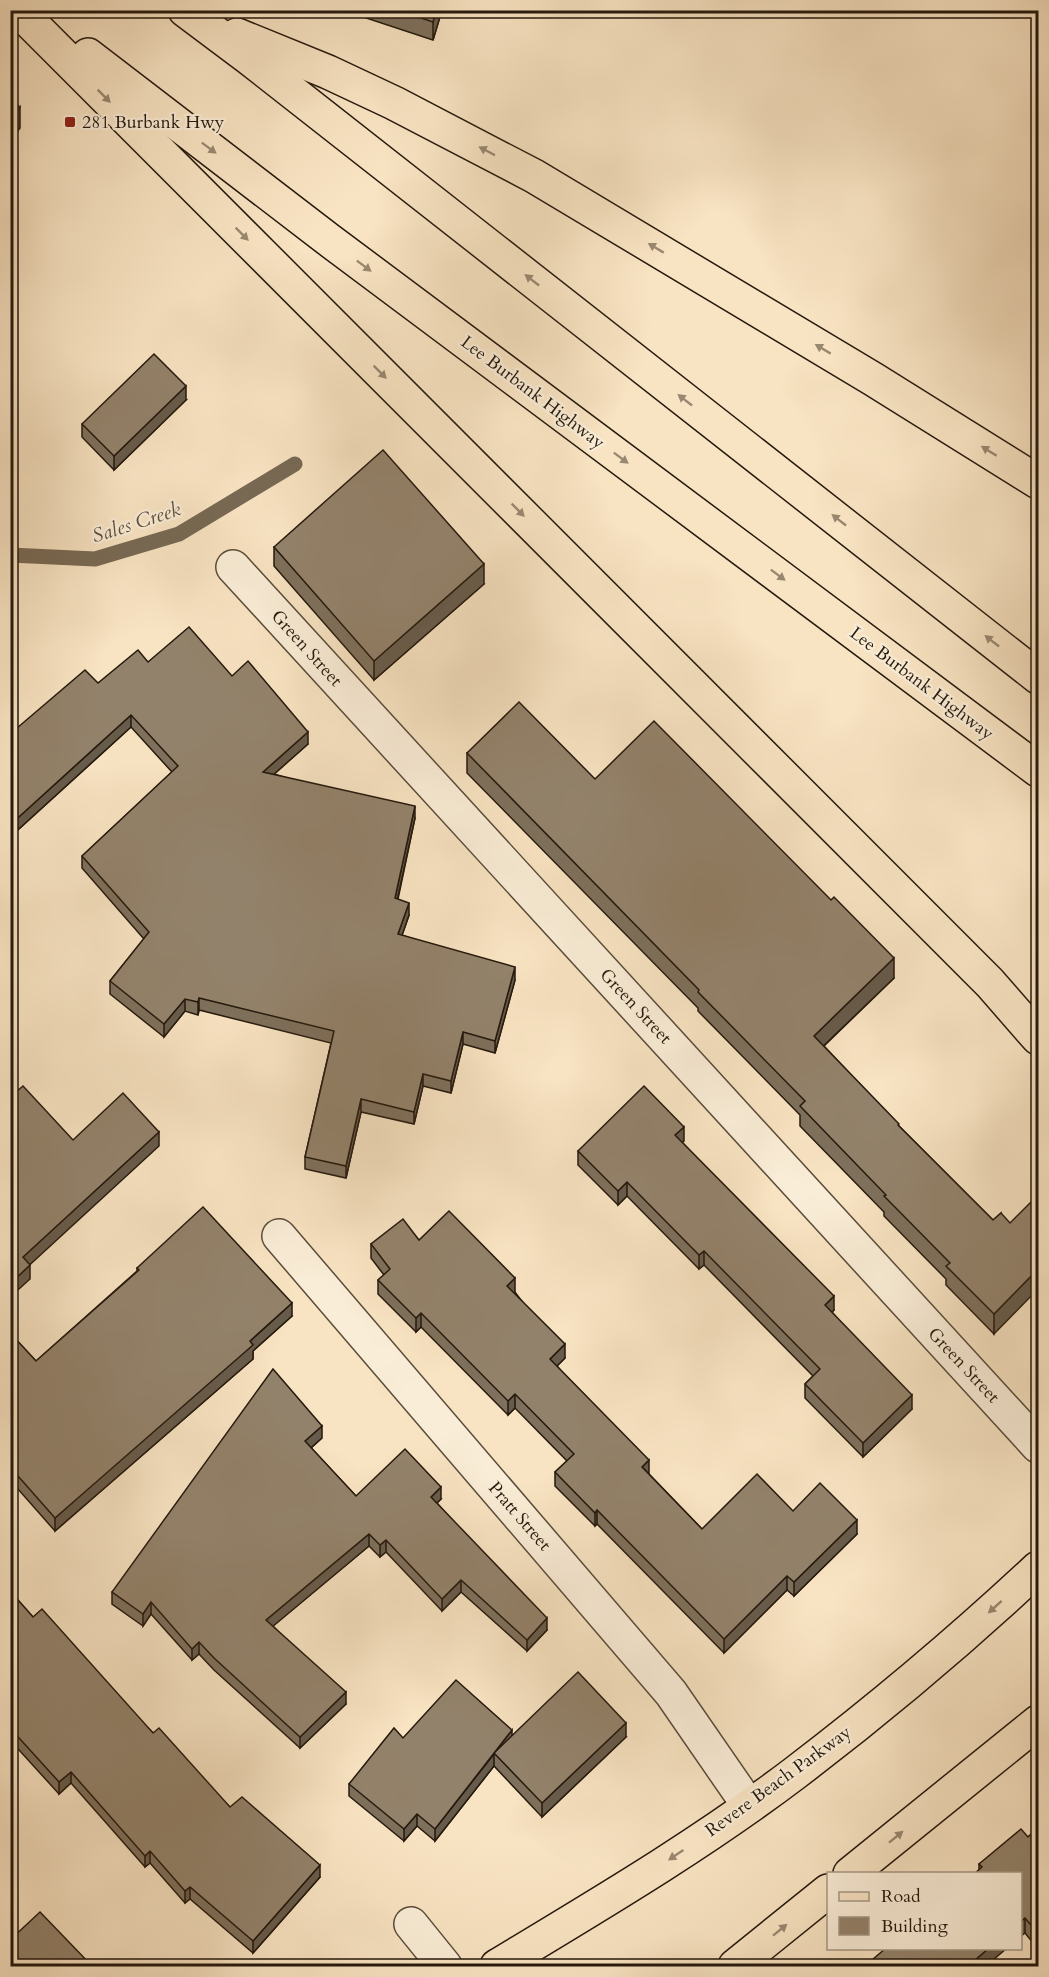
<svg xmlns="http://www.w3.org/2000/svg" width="1049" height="1977" font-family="Cardo,serif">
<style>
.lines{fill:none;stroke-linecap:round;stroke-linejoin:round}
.stream{stroke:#786954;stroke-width:15}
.minor-casing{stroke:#5a4c3a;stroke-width:36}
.major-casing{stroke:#25190d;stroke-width:36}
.highway-casing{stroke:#25190d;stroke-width:36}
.minor{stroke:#faedd7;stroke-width:33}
.major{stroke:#f8e3c2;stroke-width:33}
.highway{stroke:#f8e3c2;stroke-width:33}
.wall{fill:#7e705c;stroke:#25190d;stroke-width:1.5}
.shaded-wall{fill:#675b4b;stroke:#25190d;stroke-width:1.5}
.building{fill:#93826b;stroke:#25190d;stroke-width:1.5}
.oneway{fill:#998871}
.poi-dot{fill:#8f2418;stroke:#faedd7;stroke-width:2}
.labels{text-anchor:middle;stroke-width:4.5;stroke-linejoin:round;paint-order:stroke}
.poi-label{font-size:18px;fill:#25190d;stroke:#faedd7;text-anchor:start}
.street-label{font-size:18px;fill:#25190d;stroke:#faedd7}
.water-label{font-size:20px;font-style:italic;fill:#5d4e3d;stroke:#faedd7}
</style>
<rect width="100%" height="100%" fill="#f8e3c2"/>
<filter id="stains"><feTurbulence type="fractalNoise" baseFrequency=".00333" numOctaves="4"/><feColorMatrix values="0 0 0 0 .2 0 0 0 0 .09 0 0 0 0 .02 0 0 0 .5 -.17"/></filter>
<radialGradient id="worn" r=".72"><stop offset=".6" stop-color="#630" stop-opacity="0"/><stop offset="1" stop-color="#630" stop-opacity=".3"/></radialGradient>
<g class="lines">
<!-- stream -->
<polyline class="stream" points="10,555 95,559 179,534 295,464"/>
<!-- minor casing -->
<g class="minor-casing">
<g id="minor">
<polyline points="233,567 1038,1446"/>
<polyline points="279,1236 671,1693 749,1806"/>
<polyline points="411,1924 445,1966"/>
</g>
</g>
<!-- major casing -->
<g class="major-casing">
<g id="major">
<polyline points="850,1874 1038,1722"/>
<path d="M497 1966C598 1905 700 1845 795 1773 879 1709 961 1640 1038 1568"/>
<polyline points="735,1966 828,1891"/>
</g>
</g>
<!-- highway casing -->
<g class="highway-casing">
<g id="highway">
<polyline points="18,10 990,983 1038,1038"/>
<polyline points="185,10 249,58 1038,677"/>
<polyline points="237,35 328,72 394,103 534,176 873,379 1038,482"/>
<polyline points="88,55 329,240 1038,770"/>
</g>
</g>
<!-- minor -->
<use href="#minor" class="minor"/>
<!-- major -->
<use href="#major" class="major"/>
<!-- highway -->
<use href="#highway" class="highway"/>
</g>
<!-- wall -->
<g class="wall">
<polygon points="360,10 442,10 433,40 360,16"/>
<polygon points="186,400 114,470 82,437 82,424"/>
<polygon points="274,547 484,584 374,680 274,566"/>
<polygon points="148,662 232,676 308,744 274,774 415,818 398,899 409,915 402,935 515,980 495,1053 463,1044 451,1093 423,1086 414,1124 361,1112 346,1178 305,1169 305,1157 331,1043 199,1010 198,1015 185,1011 164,1037 110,994 110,981 144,939 82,868 82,856 172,772 131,727 10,837 10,734 98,683"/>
<polygon points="467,753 595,779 894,978 824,1046 899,1126 993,1220 1001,1213 994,1334 946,1285 946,1279 884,1216 884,1212 800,1126 800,1115 698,1011 698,1008 467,773"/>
<polygon points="684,1141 682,1142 834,1310 832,1312 912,1409 863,1457 805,1398 805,1384 813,1376 704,1265 699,1269 627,1196 618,1205 578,1165 578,1151"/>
<polygon points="419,1240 515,1292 565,1358 557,1366 649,1474 702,1529 793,1511 857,1534 794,1596 787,1590 724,1653 597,1524 595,1526 555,1486 555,1472 567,1461 515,1408 508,1415 421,1327 416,1332 378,1294 378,1280 384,1275 371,1258 371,1244"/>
<polygon points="137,1268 292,1316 253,1351 253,1359 55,1531 10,1480 10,1333 36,1361 137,1271"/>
<polygon points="322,1438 311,1448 356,1496 441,1499 437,1503 547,1630 527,1651 461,1592 442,1611 386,1552 380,1557 369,1546 273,1626 346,1704 300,1748 214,1670 199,1654 192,1660 151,1614 143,1626 112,1604 112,1592"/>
<polygon points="10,1591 33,1617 230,1807 320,1877 253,1953 190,1899 185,1903 150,1863 145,1867 71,1783 59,1794 10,1740"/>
<polygon points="512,1735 626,1737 542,1817 494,1766 435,1841 417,1826 404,1841 349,1796 349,1784 403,1738"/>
<polygon points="1038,1828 1038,1949 1025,1933 979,1869 979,1864 1028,1837"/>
</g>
<!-- shaded-wall -->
<g class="shaded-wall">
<polygon points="436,10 442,10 433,40 433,22"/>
<polygon points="20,107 20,128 10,141 10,120"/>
<polygon points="186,386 186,400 114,470 114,456"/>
<polygon points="484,564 484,584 374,680 374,661"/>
<polygon points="131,715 131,727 10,837 10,825"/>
<polygon points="308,732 308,744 263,784 263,772"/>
<polygon points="415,806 415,818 395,910 395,898"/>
<polygon points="409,903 409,915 398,947 398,934"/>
<polygon points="894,958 894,978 814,1055 814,1036"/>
<polygon points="515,967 515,980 495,1053 495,1041"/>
<polygon points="199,998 199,1010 198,1015 198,1002"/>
<polygon points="185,999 185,1011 164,1037 164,1024"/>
<polygon points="463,1032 463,1044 451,1093 451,1081"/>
<polygon points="423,1074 423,1086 414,1124 414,1112"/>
<polygon points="361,1099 361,1112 346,1178 346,1166"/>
<polygon points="684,1127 684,1141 675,1149 675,1135"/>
<polygon points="159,1132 159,1146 23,1271 23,1257"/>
<polygon points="627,1182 627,1196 618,1205 618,1191"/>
<polygon points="704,1251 704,1265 699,1269 699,1255"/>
<polygon points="30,1265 30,1279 10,1297 10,1284"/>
<polygon points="1038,1269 1038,1289 994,1334 994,1314"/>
<polygon points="515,1278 515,1292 507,1299 507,1286"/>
<polygon points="834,1296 834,1310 825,1319 825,1305"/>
<polygon points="292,1303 292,1316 253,1351 253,1359 55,1531 55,1518"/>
<polygon points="421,1313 421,1327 416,1332 416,1318"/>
<polygon points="565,1344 565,1358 550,1373 550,1359"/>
<polygon points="515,1394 515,1408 508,1415 508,1401"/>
<polygon points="912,1395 912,1409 863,1457 863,1443"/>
<polygon points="322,1426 322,1438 305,1453 305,1441"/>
<polygon points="649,1460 649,1474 642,1467"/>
<polygon points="441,1487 441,1499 431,1509 431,1497"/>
<polygon points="597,1510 597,1524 595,1526 595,1513"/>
<polygon points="857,1520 857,1534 794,1596 794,1582"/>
<polygon points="369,1534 369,1546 266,1632 266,1620"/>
<polygon points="386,1540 386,1552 380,1557 380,1545"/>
<polygon points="787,1576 787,1590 724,1653 724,1639"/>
<polygon points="461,1580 461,1592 442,1611 442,1599"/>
<polygon points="151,1602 151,1614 143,1626 143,1614"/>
<polygon points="547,1618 547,1630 527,1651 527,1640"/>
<polygon points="199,1642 199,1654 192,1660 192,1649"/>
<polygon points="346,1692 346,1704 300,1748 300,1737"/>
<polygon points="626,1723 626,1737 542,1817 542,1803"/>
<polygon points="512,1730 512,1742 494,1753"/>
<polygon points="494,1754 494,1766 435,1841 435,1829"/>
<polygon points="71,1772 71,1783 59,1794 59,1782"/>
<polygon points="417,1814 417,1826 404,1841 404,1829"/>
<polygon points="150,1851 150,1863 145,1867 145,1856"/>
<polygon points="320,1865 320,1877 253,1953 253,1941"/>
<polygon points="190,1887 190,1899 185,1903 185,1891"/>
<polygon points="1025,1918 1025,1933 1020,1937 1020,1922"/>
<polygon points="989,1948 1007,1948 986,1966 968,1966"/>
</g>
<!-- building -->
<g class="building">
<polygon points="398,10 436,10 433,22"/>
<polygon points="10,100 20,107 10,120"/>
<polygon points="154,354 186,386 114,456 82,424"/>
<polygon points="383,450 484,564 374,661 274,547"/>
<polygon points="189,627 232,676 248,661 308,732 263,772 415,806 395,898 409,903 398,934 515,967 495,1041 463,1032 451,1081 423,1074 414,1112 361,1099 346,1166 305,1157 334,1031 199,998 198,1002 185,999 164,1024 110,981 149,932 82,856 178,766 131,715 10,825 10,734 85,670 98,683 138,650 148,662"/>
<polygon points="519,702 595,779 654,721 831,900 834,897 894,958 814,1036 899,1124 898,1125 993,1220 1001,1213 1010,1223 1038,1195 1038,1269 994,1314 946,1266 950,1263 884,1196 886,1195 800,1106 805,1101 698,992 699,990 467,753"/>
<polygon points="23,1086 73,1140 123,1093 159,1132 23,1257 30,1265 10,1284 10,1097"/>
<polygon points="644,1086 684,1127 675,1135 834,1296 825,1305 912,1395 863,1443 805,1384 820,1369 704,1251 699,1255 627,1182 618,1191 578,1151"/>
<polygon points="203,1207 292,1303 250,1341 253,1345 55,1518 10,1467 10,1333 36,1361 139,1270 137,1268"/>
<polygon points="449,1211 515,1278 507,1286 565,1344 550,1359 649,1460 642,1467 702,1529 757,1474 793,1511 820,1483 857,1520 794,1582 787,1576 724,1639 597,1510 595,1513 555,1472 574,1454 515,1394 508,1401 421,1313 416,1318 378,1280 390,1269 371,1244 403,1219 419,1240"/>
<polygon points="273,1369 322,1426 305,1441 356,1496 405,1449 441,1487 431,1497 547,1618 527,1640 461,1580 442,1599 386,1540 380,1545 369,1534 266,1620 346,1692 300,1737 214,1658 199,1642 192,1649 151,1602 143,1614 112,1592"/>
<polygon points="10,1591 33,1617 42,1609 153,1733 159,1728 230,1807 242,1797 320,1865 253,1941 190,1887 185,1891 150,1851 145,1856 71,1772 59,1782 10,1728 10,1717 16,1712 10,1706"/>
<polygon points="578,1672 626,1723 542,1803 494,1753"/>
<polygon points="456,1680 512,1730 435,1829 417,1814 404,1829 349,1784 394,1728 403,1738"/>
<polygon points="1038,1828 1038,1933 1025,1918 1020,1922 1020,1874 974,1874 982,1867 979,1864 1021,1829 1028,1837"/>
<polygon points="40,1912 92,1966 10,1966 10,1940"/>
<polygon points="886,1948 989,1948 968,1966 865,1966"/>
</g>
<!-- one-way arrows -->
<defs><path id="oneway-solid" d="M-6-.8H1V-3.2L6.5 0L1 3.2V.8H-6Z" transform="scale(1.5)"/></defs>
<g class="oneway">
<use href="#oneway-solid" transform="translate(104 96) rotate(45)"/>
<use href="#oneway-solid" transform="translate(209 148) rotate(37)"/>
<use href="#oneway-solid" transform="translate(487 151) rotate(-152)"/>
<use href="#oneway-solid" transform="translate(242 234) rotate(45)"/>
<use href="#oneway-solid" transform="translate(656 248) rotate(-149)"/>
<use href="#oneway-solid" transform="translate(364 266) rotate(37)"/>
<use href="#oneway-solid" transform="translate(532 280) rotate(-142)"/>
<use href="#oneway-solid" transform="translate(823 349) rotate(-149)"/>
<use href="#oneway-solid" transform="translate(380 372) rotate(45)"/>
<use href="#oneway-solid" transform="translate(685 400) rotate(-142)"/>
<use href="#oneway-solid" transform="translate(989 451) rotate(-148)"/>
<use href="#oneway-solid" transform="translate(621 458) rotate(37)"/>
<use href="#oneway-solid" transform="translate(518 510) rotate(45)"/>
<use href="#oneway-solid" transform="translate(839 520) rotate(-142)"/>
<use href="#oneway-solid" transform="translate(778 575) rotate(37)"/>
<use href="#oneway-solid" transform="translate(992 641) rotate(-142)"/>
<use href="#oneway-solid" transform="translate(995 1607) rotate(138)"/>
<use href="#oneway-solid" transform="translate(896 1837) rotate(-39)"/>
<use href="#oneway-solid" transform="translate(676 1855) rotate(146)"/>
<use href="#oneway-solid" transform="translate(780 1930) rotate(-39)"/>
</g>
<!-- markers -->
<rect class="poi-dot" x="64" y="116" width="12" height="12" rx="3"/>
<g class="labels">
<!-- poi labels -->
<g class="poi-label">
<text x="82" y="128">281 Burbank Hwy</text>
</g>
<!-- street labels -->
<g class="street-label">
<text transform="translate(533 392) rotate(37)" y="6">Lee Burbank Highway</text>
<text transform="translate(307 648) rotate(48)" y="6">Green Street</text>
<text transform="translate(922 683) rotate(37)" y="6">Lee Burbank Highway</text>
<text transform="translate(636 1006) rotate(47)" y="6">Green Street</text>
<text transform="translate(964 1365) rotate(47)" y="6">Green Street</text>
<text transform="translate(520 1516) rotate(49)" y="6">Pratt Street</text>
<text transform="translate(778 1781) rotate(-36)" y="6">Revere Beach Parkway</text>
</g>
<!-- water labels -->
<g class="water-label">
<text transform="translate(136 522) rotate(-18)" y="7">Sales Creek</text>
</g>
</g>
<!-- margin -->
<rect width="1049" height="1977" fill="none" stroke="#f8e3c2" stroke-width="36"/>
<rect x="12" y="12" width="1025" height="1953" fill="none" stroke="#25190d" stroke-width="3"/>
<rect x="18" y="18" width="1013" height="1941" fill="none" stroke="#25190d" stroke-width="1.5"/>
<!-- legend -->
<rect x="827" y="1872" width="195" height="78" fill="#faedd7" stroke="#a59886" stroke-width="1.5"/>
<rect x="839" y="1892" width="30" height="9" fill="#f8e3c2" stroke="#a59886" stroke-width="1.5"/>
<text x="881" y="1902" font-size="18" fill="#25190d">Road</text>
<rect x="839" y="1917" width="30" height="18" fill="#93826b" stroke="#a59886" stroke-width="1.5"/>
<text x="881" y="1932" font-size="18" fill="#25190d">Building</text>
<rect width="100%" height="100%" filter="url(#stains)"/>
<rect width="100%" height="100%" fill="url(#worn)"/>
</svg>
